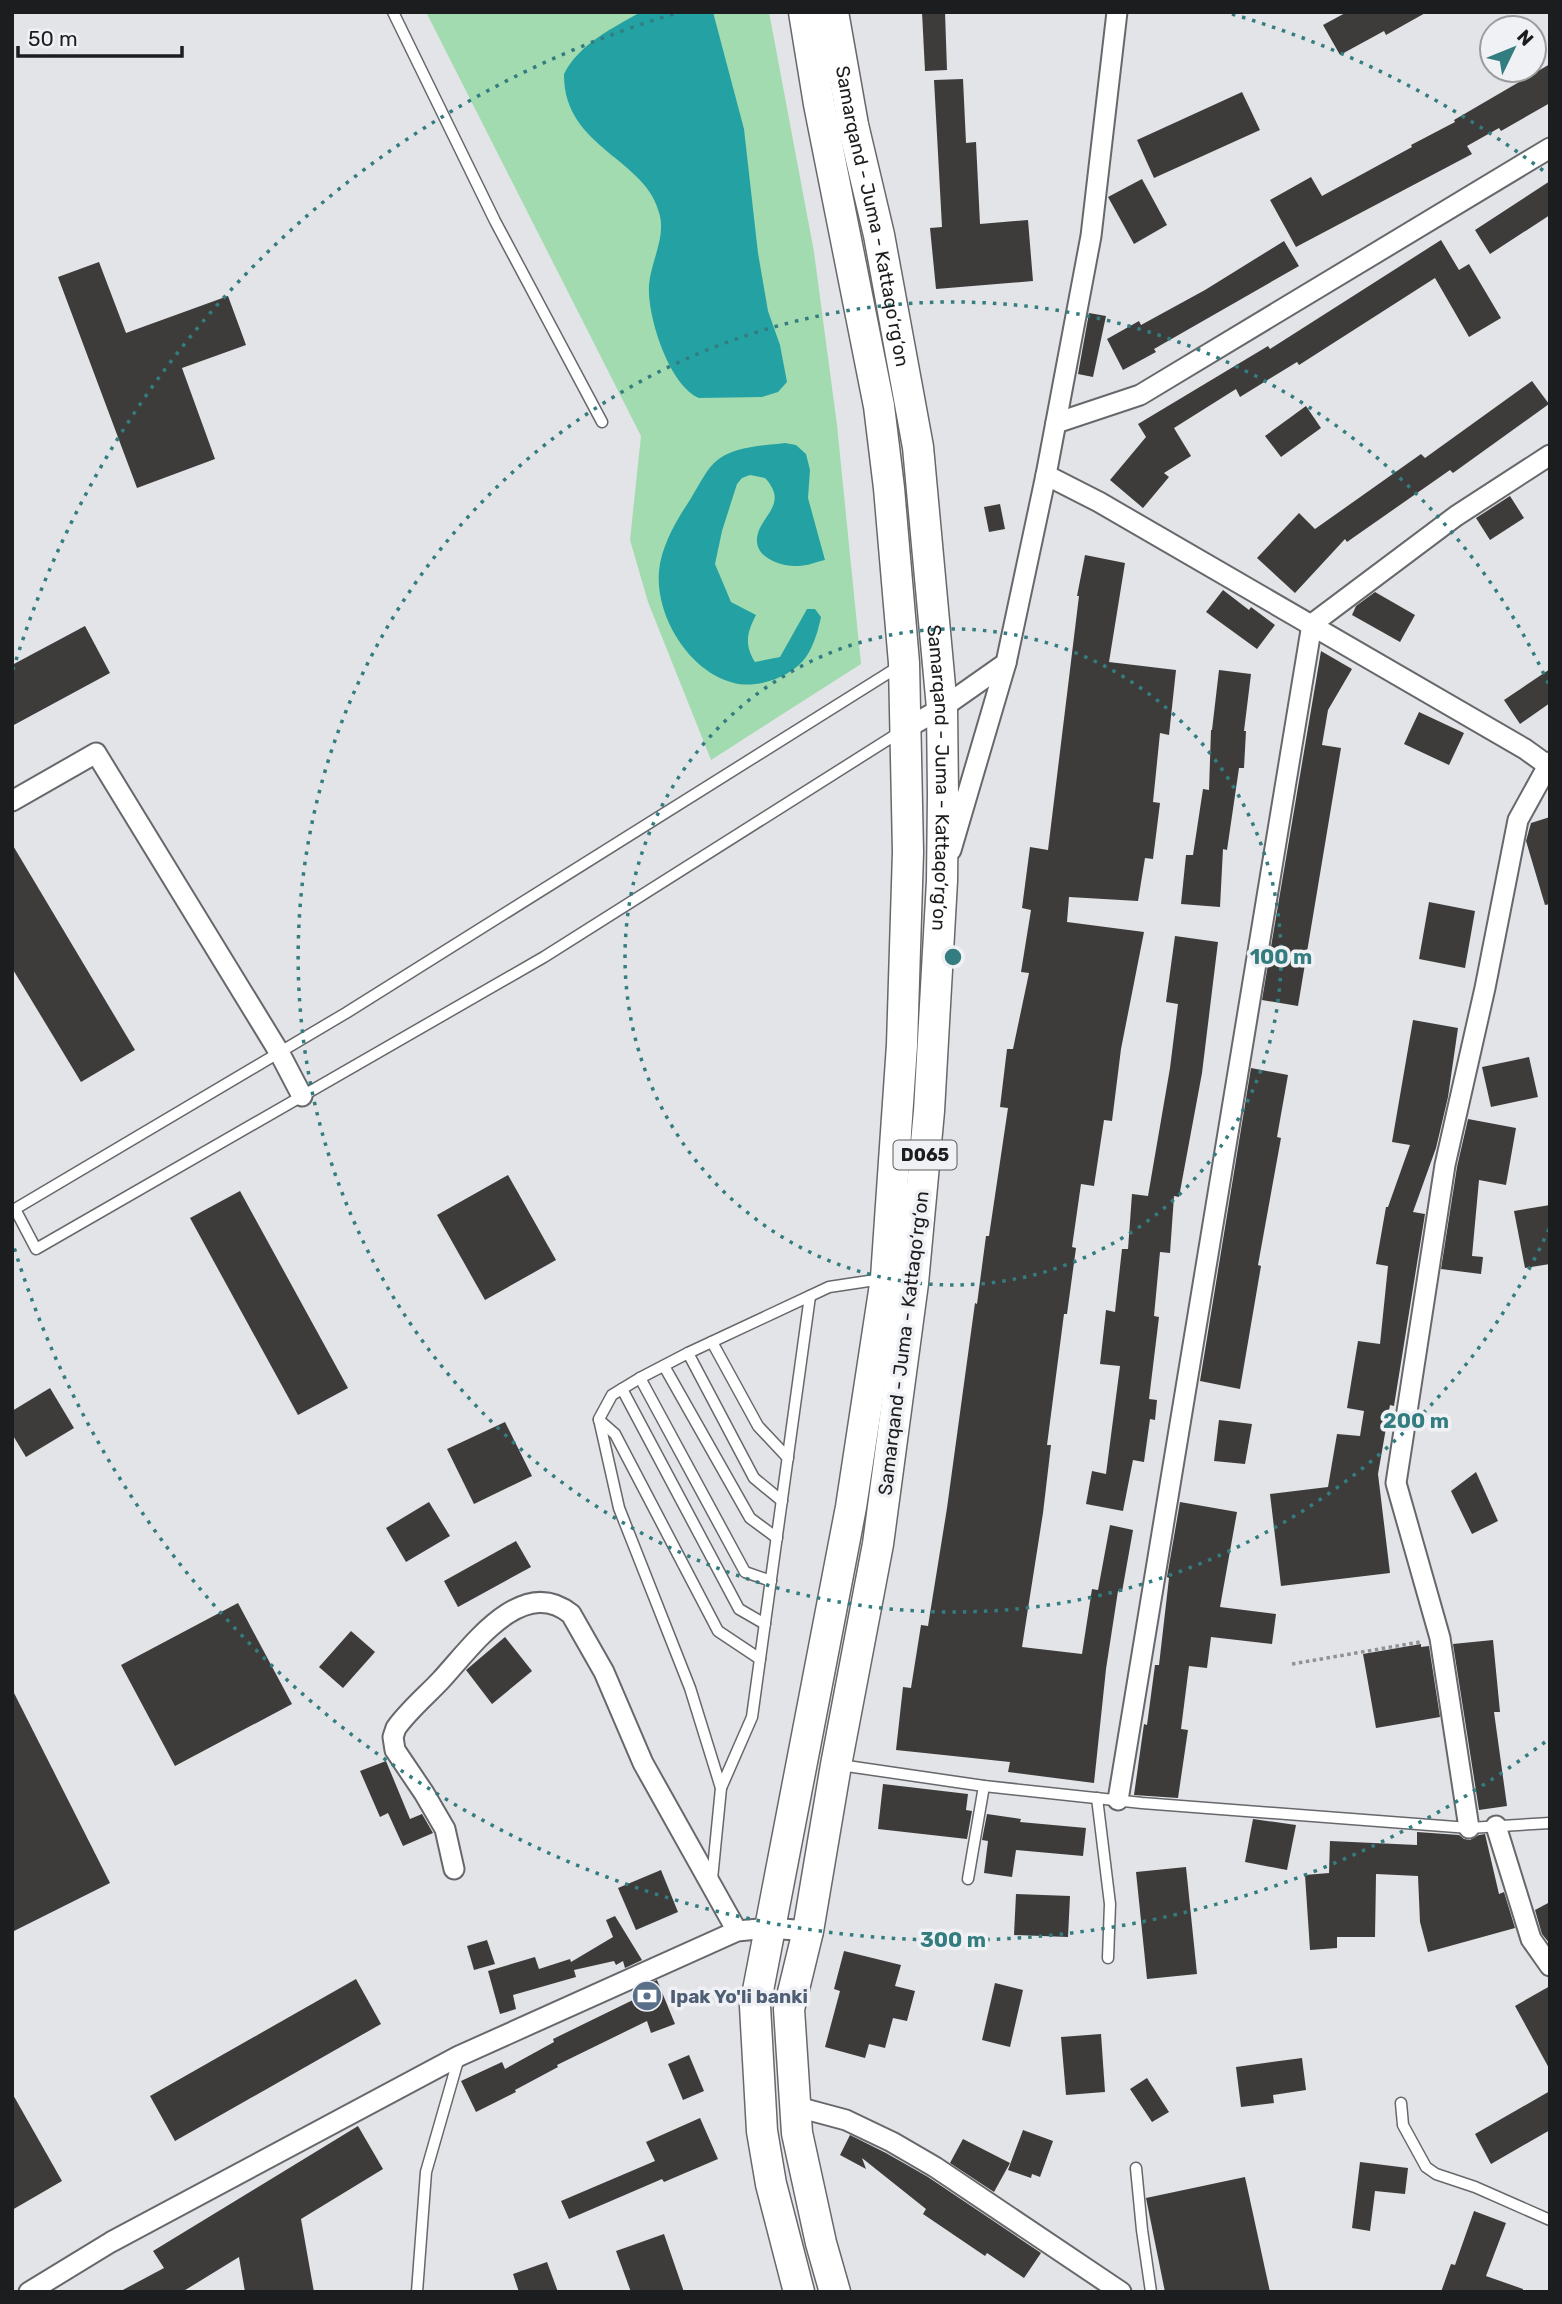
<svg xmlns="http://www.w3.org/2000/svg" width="1562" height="2304" font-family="Rubik,sans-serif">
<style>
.green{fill:#a3dbb1}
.water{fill:#24a2a3}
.building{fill:#3e3c3b}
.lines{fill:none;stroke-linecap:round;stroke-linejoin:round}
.lane-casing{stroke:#67686b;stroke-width:13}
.street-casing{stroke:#67686b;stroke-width:23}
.primary-casing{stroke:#67686b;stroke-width:33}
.path{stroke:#909193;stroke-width:3.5;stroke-dasharray:3.5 3.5;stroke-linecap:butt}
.lane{stroke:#fff;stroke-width:10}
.street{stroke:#fff;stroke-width:19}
.primary{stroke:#fff;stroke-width:30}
.ring{fill:none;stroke:#337c7f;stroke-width:3.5;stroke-dasharray:3.5 7}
.labels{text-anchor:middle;stroke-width:7;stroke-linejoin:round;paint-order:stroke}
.shield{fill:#f0f1f4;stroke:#5c5d5e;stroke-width:2}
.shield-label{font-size:18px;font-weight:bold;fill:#1c1d1e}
.street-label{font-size:19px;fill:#1c1d1e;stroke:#f0f1f4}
.service-label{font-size:19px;font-weight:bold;fill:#4e5e75;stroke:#f0f1f4;text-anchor:start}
.centre{fill:#337c7f;stroke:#f0f1f4;stroke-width:3.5}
.ring-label{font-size:21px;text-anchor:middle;font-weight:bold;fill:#337c7f;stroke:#f0f1f4;stroke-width:7;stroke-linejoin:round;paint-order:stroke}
</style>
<rect width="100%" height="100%" fill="#e3e4e7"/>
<!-- green -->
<polygon class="green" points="426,12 769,12 814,252 837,425 861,664 711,760 648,602 630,540 641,436"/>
<!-- water -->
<g class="water">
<path d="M641 12H713L744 129 758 253 768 311 780 345 787 382 778 392 762 397 699 398C669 385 647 316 649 285 651 261 665 240 660 216 648 158 563 149 564 74 578 45 614 27 641 12Z"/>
<path d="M785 443 796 445 806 454 810 470 808 498 825 560C816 562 807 566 798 566 781 567 755 558 757 538 759 516 790 505 765 478L750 475 742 478 737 484 722 531 715 564 731 602 756 615C747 633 744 644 755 662L780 657 807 609H815L821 617C818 631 814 645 806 657 792 677 757 689 734 683 689 672 655 616 659 571 661 548 675 522 688 503 696 491 704 473 714 463 732 446 762 446 785 443Z"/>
</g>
<!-- building -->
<g class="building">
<polygon points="922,12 945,12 947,70 925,71"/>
<polygon points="1347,12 1427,12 1386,35 1384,31 1340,55 1323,25"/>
<polygon points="1550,64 1550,103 1501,131 1499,128 1467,146 1472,154 1296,247 1270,200 1311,177 1322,196 1412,147 1411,145 1455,122 1454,120"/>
<polygon points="963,79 966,143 976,142 980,224 1028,220 1033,281 936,289 930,228 942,227 934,80"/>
<polygon points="1242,92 1260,130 1154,178 1137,140"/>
<polygon points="1142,179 1167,225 1134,244 1108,197"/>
<polygon points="1550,181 1550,215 1490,254 1475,230"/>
<polygon points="1441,240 1459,270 1469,264 1501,318 1469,337 1435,278 1299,365 1297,362 1240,397 1236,389 1174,428 1191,456 1164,473 1169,477 1143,508 1110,480 1146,437 1138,424 1268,346 1270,349"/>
<polygon points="1284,241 1299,266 1154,349 1156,352 1123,370 1107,339 1139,321 1141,325 1205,290"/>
<polygon points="99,262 126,333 228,296 246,345 182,368 215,459 137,488 58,277"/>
<polygon points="1089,313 1106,316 1093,377 1078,374"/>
<polygon points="1532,381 1549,404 1453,473 1450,470 1347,542 1345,539 1295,593 1257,558 1299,513 1315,529 1421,454 1425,458"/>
<polygon points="1306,406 1321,428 1281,457 1265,436"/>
<polygon points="1510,496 1524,518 1490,540 1476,518"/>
<polygon points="1000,504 1005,529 989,532 984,507"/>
<polygon points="1085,555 1125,563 1109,662 1176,670 1169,735 1160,733 1153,802 1160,803 1153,859 1145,858 1138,901 1069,897 1067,922 1144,932 1121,1049 1112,1121 1104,1120 1094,1186 1081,1184 1072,1247 1076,1248 1067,1314 1064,1314 1047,1445 1051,1445 1043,1513 1022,1647 1082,1654 1092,1589 1098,1590 1110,1525 1133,1530 1122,1592 1118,1591 1106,1669 1094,1783 1008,1772 1010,1762 896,1750 903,1687 911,1688 921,1625 928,1626 947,1508 975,1303 977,1304 986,1236 989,1236 1008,1108 1000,1107 1007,1049 1013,1049 1029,973 1021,972 1031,910 1022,908 1030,847 1048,850 1079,596 1077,596"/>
<polygon points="1223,590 1249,610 1251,607 1275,625 1257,649 1206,612"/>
<polygon points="1375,592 1415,615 1400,642 1352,615 1356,606"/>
<polygon points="85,626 110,673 12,726 12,665"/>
<polygon points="1321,651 1352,669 1328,710 1322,745 1341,748 1298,1006 1262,1000"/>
<polygon points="1550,669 1550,703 1520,724 1504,700"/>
<polygon points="1219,670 1251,674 1244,731 1246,731 1244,768 1239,768 1227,850 1223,849 1220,907 1181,904 1186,855 1193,855 1203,789 1209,790 1211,730 1212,730"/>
<polygon points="1419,712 1464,733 1449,765 1404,744"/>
<polygon points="1550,817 1550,904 1545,905 1526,841 1531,823"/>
<polygon points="12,844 135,1050 81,1082 12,968"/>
<polygon points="1429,902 1475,911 1465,968 1419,959"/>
<polygon points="1175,936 1218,942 1202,1073 1179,1197 1174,1196 1170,1253 1160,1252 1154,1316 1159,1317 1149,1399 1157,1400 1155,1420 1150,1419 1144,1462 1133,1460 1123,1511 1086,1504 1092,1471 1106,1474 1120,1366 1100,1364 1106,1310 1115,1312 1122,1249 1128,1249 1132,1194 1148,1196 1170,1068 1178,1004 1166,1002"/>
<polygon points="1413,1020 1458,1028 1448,1097 1436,1148 1413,1212 1425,1214 1394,1406 1390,1405 1378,1474 1390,1573 1281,1586 1270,1494 1328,1487 1337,1434 1360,1436 1364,1411 1347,1408 1358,1341 1380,1344 1388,1266 1376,1264 1386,1207 1388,1207 1410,1145 1392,1142"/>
<polygon points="1529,1057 1538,1097 1491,1107 1482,1067"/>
<polygon points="1251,1068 1288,1075 1277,1137 1281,1138 1258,1265 1261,1266 1240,1389 1200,1381"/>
<polygon points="1468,1119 1516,1128 1506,1185 1479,1180 1472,1256 1483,1257 1481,1274 1441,1269 1457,1167"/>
<polygon points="508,1175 556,1260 485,1300 437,1215"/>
<polygon points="240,1191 348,1388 298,1415 190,1218"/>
<polygon points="1550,1205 1550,1264 1525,1268 1514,1211"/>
<polygon points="50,1388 74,1428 26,1457 12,1434 12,1411"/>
<polygon points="1219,1420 1252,1424 1245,1464 1214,1461"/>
<polygon points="505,1422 532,1476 474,1504 447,1449"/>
<polygon points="1476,1472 1498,1521 1472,1534 1451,1491"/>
<polygon points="429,1502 450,1536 406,1562 386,1528"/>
<polygon points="1180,1502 1237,1512 1220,1607 1276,1614 1272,1644 1211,1637 1207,1668 1189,1666 1181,1729 1188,1730 1178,1798 1134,1795 1144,1724 1147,1725 1155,1665 1159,1665 1169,1578 1167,1577"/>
<polygon points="516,1541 531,1567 458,1607 444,1581"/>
<polygon points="238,1603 292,1704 175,1766 121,1665"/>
<polygon points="351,1631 375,1652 343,1688 319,1667"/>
<polygon points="505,1637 532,1671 492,1704 466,1670"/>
<polygon points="1493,1640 1500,1712 1494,1712 1507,1806 1479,1810 1453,1644"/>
<polygon points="1421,1644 1421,1647 1429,1646 1440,1717 1376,1728 1363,1654"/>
<polygon points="12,1689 110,1883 12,1932"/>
<polygon points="386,1761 410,1819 422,1814 433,1833 403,1846 388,1813 380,1817 360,1771"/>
<polygon points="883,1784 968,1794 966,1810 972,1811 967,1839 878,1829"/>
<polygon points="987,1814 1021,1819 1020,1822 1086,1828 1083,1856 1016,1850 1012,1877 984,1873 988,1841 982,1840"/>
<polygon points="1253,1819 1296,1825 1287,1870 1245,1862"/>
<polygon points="1417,1832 1459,1835 1464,1839 1470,1840 1479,1835 1485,1834 1499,1894 1504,1892 1515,1928 1428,1952 1420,1922 1418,1876 1376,1874 1375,1937 1337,1937 1337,1948 1310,1950 1305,1875 1329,1873 1330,1841 1417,1845"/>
<polygon points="1186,1867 1197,1974 1147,1979 1136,1872"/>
<polygon points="661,1870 678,1912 636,1930 618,1888"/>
<polygon points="1016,1894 1070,1896 1068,1937 1014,1935"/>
<polygon points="1550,1902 1550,1944 1542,1934 1535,1910"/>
<polygon points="615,1916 642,1960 625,1968 623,1961 616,1965 614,1961 574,1970 576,1977 513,1995 516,2009 500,2014 488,1971 535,1957 539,1969 570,1959 571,1962 613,1937 606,1920"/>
<polygon points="487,1940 495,1964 474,1970 467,1946"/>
<polygon points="844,1951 901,1965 895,1986 915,1991 907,2021 893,2018 885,2048 869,2044 865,2058 825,2047 840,1991 834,1989"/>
<polygon points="356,1979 381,2024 175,2141 150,2096"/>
<polygon points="657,1980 675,2024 651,2033 647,2021 557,2065 558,2067 515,2090 516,2092 476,2112 461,2081 502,2062 505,2069 554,2042 553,2039 637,1998 634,1991"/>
<polygon points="995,1983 1023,1990 1010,2047 982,2040"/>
<polygon points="1550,1986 1550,2070 1515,2006"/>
<polygon points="1101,2034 1105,2092 1066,2095 1061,2037"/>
<polygon points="689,2055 704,2091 683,2100 668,2064"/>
<polygon points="1302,2058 1306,2090 1273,2095 1274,2103 1241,2107 1236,2067"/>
<polygon points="1147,2078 1169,2112 1152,2122 1130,2089"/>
<polygon points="1550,2091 1550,2130 1491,2164 1475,2134"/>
<polygon points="12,2093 62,2181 12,2210"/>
<polygon points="700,2118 718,2159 664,2182 662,2179 569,2219 561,2201 655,2161 646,2142"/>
<polygon points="358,2126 383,2169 301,2219 314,2292 245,2292 239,2257 182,2292 119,2292 164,2268 153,2251"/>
<polygon points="1023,2130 1053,2141 1040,2177 1032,2174 1031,2178 1008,2170"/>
<polygon points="850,2135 886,2153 928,2177 1041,2253 1024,2278 987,2253 985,2256 923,2214 926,2209 862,2158 866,2169 840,2155"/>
<polygon points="963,2139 1010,2163 994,2192 950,2163"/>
<polygon points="1360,2162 1408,2168 1405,2194 1375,2191 1370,2231 1352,2228"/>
<polygon points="1245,2177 1270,2292 1165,2292 1146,2198"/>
<polygon points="1474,2211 1506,2223 1486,2276 1523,2289 1523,2292 1441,2292 1451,2264 1455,2265"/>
<polygon points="664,2234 684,2292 631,2292 616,2251"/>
<polygon points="547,2262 558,2292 519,2292 513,2274"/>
</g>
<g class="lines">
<!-- lane casing -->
<g class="lane-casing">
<g id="lane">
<polyline points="393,12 495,221 602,422"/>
<polyline points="898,667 346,1013 15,1209 36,1249 544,957 900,732"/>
<polyline points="712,1342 758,1426 788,1458"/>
<polyline points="688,1353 754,1478 782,1501"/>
<polyline points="664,1366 750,1518 777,1538"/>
<polyline points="640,1378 745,1572 771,1581"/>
<polyline points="622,1389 739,1609 765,1624"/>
<polyline points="599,1420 615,1434 718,1631 760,1659"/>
<polyline points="840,1765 984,1786 1142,1803 1469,1828 1550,1823"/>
<polyline points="721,1788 752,1717 810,1296"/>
<polyline points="1097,1798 1110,1904 1108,1958"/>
<polyline points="712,1879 721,1788 690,1688 619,1508 599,1419 612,1395 640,1378 688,1353 829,1287 882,1279"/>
<polyline points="968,1879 984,1786"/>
<polyline points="1401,2103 1403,2125 1426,2167 1436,2174 1475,2187 1550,2220"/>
<polyline points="1136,2168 1142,2230 1151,2292"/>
<polyline points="417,2292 426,2172 459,2057"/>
</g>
</g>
<!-- street casing -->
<g class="street-casing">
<g id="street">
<polyline points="1056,423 1140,395 1550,148"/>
<polyline points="1046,475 1099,502 1525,749 1550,767"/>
<polyline points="907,728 942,708 1006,663 1046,475 1091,236 1117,12"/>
<polyline points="12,801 96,753 279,1052 302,1096"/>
<polyline points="951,850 1006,663"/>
<polyline points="1118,1800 1312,624 1456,516 1550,455"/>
<polyline points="1496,1826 1531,1939 1550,1966"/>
<polyline points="1469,1828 1440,1638 1396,1483 1445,1165 1485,988 1518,820 1550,762"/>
<path d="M454 1869 445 1829 424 1793 395 1750 393 1737 396 1728C409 1710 426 1696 441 1680 470 1649 521 1574 571 1614L604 1672 643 1763 737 1931"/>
<polyline points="794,2106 846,2120 892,2142 935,2167 1121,2292"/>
<polyline points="29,2292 111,2242 459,2056 737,1931 770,1928 808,1931"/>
</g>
</g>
<!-- primary casing -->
<g class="primary-casing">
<g id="primary">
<path id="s1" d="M833 12 853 125 879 235 918 447 942 708 943 795 942 881 929 1111 913 1283 878 1544 836 1765 808 1931 789 2009 797 2133 821 2243 835 2292"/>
<polyline points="799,2292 771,2184 762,2131 755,2006 851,1507 886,1278 902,1045 908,852 904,663 889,488 879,406 819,104 804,12"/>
</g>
</g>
<!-- path -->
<polyline class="path" points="1292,1664 1420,1642"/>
<!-- lane -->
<use href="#lane" class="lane"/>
<!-- street -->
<use href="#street" class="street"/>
<!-- primary -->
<use href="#primary" class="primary"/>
</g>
<!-- distance rings -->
<g class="ring">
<circle cx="953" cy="957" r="328"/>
<path d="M1549 1229A655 655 0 1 1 1549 685"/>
<path d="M1545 1742A983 983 0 0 1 13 1244M13 670A983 983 0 0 1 674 14M1232 14A983 983 0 0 1 1545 172"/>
</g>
<!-- icons -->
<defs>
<g id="bank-disc" transform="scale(1.575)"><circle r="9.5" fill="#5c6f8a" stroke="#f0f1f4"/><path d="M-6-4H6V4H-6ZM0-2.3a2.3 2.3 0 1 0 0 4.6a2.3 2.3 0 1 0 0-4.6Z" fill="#fff"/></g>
</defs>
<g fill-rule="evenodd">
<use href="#bank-disc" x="647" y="1996"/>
</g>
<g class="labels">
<!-- shield labels -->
<rect class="shield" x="893.5" y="1140.5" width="63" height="29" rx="5"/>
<g class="shield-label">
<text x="925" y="1161">D065</text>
</g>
<!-- street labels -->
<g class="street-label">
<text dy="7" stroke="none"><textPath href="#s1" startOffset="208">Samarqand - Juma - Kattaqo‘rg‘on</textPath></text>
<text dy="7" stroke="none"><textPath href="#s1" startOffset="775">Samarqand - Juma - Kattaqo‘rg‘on</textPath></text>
<text transform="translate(903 1343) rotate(-83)" y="7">Samarqand - Juma - Kattaqo‘rg‘on</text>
</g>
<!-- service labels -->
<g class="service-label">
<text x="670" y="2003">Ipak Yo'li banki</text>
</g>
</g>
<circle cx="953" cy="957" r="10" class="centre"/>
<g class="ring-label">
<text x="1281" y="964">100 m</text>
<text x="1416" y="1428">200 m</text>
<text x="953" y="1947">300 m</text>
</g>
<!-- border -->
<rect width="1562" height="2304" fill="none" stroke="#1c1d1e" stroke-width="28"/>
<!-- north arrow -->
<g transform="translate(1513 49) rotate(47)"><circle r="33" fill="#f0f1f4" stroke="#9b9c9e" stroke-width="2"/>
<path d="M0-5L12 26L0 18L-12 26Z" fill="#337c7f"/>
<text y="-10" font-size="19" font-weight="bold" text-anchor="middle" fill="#1c1d1e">N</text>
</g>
<!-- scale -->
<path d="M18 46v10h164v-10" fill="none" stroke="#1c1d1e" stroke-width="3.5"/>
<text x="28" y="46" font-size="21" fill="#1c1d1e" stroke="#f0f1f4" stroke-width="5" paint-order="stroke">50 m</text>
</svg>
